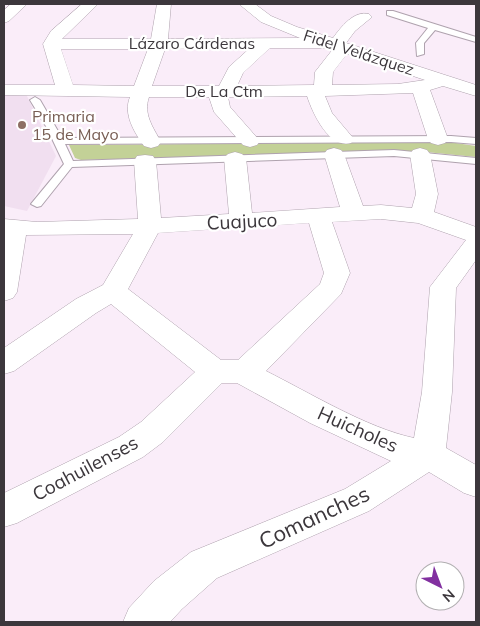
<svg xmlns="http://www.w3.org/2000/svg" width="480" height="626" font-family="Mulish,sans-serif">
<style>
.built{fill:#f1dff0}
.green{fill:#c3d197}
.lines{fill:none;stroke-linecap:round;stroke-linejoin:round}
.lane-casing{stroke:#afa2ae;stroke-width:2}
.street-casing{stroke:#afa2ae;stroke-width:1}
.lane{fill:#fff;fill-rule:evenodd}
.street{fill:#fff;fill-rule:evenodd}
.education-dot{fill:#8d6e63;stroke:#fff;stroke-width:2}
.labels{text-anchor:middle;stroke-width:4.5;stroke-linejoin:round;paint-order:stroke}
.far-street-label{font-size:16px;fill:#3c373c;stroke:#fff}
.far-education-label{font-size:16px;fill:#785e54;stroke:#fff;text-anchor:start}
.street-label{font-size:19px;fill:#3c373c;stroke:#fff}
.near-street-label{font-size:22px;fill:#3c373c;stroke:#fff}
</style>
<rect width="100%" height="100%" fill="#faedf9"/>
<!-- built -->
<polygon class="built" points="4,94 26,94 56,156 27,211 4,206"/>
<!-- green -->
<polygon class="green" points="449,142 476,146 476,157 416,151 81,160 75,158 69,145"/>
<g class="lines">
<!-- lane casing -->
<g class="lane-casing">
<g id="lane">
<polygon points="387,11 393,11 476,37 476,42 435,30 424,43 424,54 417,56 416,43 428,28 387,15"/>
<polygon points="35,97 40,100 62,138 451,136 476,138 476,144 451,142 65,144 73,161 394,150 476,158 476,164 394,156 72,167 41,206 37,207 31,204 64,164 47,128 30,100"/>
</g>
</g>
<!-- street casing -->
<g class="street-casing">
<g id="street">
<polygon points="11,4 27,4 9,21 4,23 4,10"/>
<path d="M82 4H98L62 39H151L157 4H171L168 39 300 38 261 22 239 4H255L271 16 297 27 333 38C341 27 354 10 369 14L372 17 355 31 346 43 476 85V96L443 86 430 90 448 139 445 143 438 145 431 143 428 139 413 93 325 96 332 113 354 139 351 143C329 149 313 114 307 96L228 97 230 107 260 141 257 145 250 147 243 145 214 112 209 97H149C143 114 153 127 161 142L158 146 151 148 144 146C134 132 123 114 130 97L4 95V85H55L43 44 51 31ZM250 48 229 67 219 86H152L165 49ZM270 48H329L333 49 315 72 314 85 237 86 243 73ZM61 49H148L134 86 73 85ZM347 54 425 80 398 84 332 85 333 72Z"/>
<path d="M334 148 341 150 344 154 363 206 381 205 412 208 416 194 410 154 413 150 420 148 427 150 430 154 438 194 434 212 476 227V260L456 288 452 392 446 448 476 465V497L464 493 429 472 369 511 217 578 182 609 170 622H123L129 608 154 581 191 552 345 489 391 461 310 423 237 383H222L163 442 143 457 17 523 4 527V493L119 437 141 422 195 372 111 304 96 313 14 371 4 374V348L76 299 103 285 133 234 26 235 17 292 13 298 4 301V219L37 222 138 219 134 161 137 156 145 155 153 156 156 161 161 218 229 214 224 158 228 154 235 152 242 154 246 158 252 213 340 207 324 154 327 150ZM381 219 418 223 466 240 430 287 422 392 414 438C367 428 310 393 266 371L341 294 350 273 332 222ZM309 223 324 273 320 284 238 360H221L128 289 158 233Z"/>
</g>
</g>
<!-- lane -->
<use href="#lane" class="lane"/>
<!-- street -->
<use href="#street" class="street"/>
</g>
<!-- markers -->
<circle class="education-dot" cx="22" cy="125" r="5"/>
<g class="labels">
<!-- far-street labels -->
<g class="far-street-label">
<text x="192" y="49">Lázaro Cárdenas</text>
<text transform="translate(359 52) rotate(18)" y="6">Fidel Velázquez</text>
<text x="224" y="97">De La Ctm</text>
</g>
<!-- far-education labels -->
<g class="far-education-label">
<text x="32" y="122">Primaria<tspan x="32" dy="18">15 de Mayo</tspan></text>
</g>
<!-- street labels -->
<g class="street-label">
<text transform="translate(242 221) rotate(-3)" y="7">Cuajuco</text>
<text transform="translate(358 429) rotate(24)" y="7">Huicholes</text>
<text transform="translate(85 468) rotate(-28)" y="7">Coahuilenses</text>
</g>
<!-- near-street labels -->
<g class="near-street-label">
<text transform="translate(314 517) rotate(-25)" y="8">Comanches</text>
</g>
</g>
<!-- border -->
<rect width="480" height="626" fill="none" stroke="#3c373c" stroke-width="10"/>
<!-- north arrow -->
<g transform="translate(440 586) rotate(138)"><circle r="24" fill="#ffffff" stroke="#b1afb1"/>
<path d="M0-4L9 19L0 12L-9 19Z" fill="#8230a0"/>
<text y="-8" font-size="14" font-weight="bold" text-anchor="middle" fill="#3c373c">N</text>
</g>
</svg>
